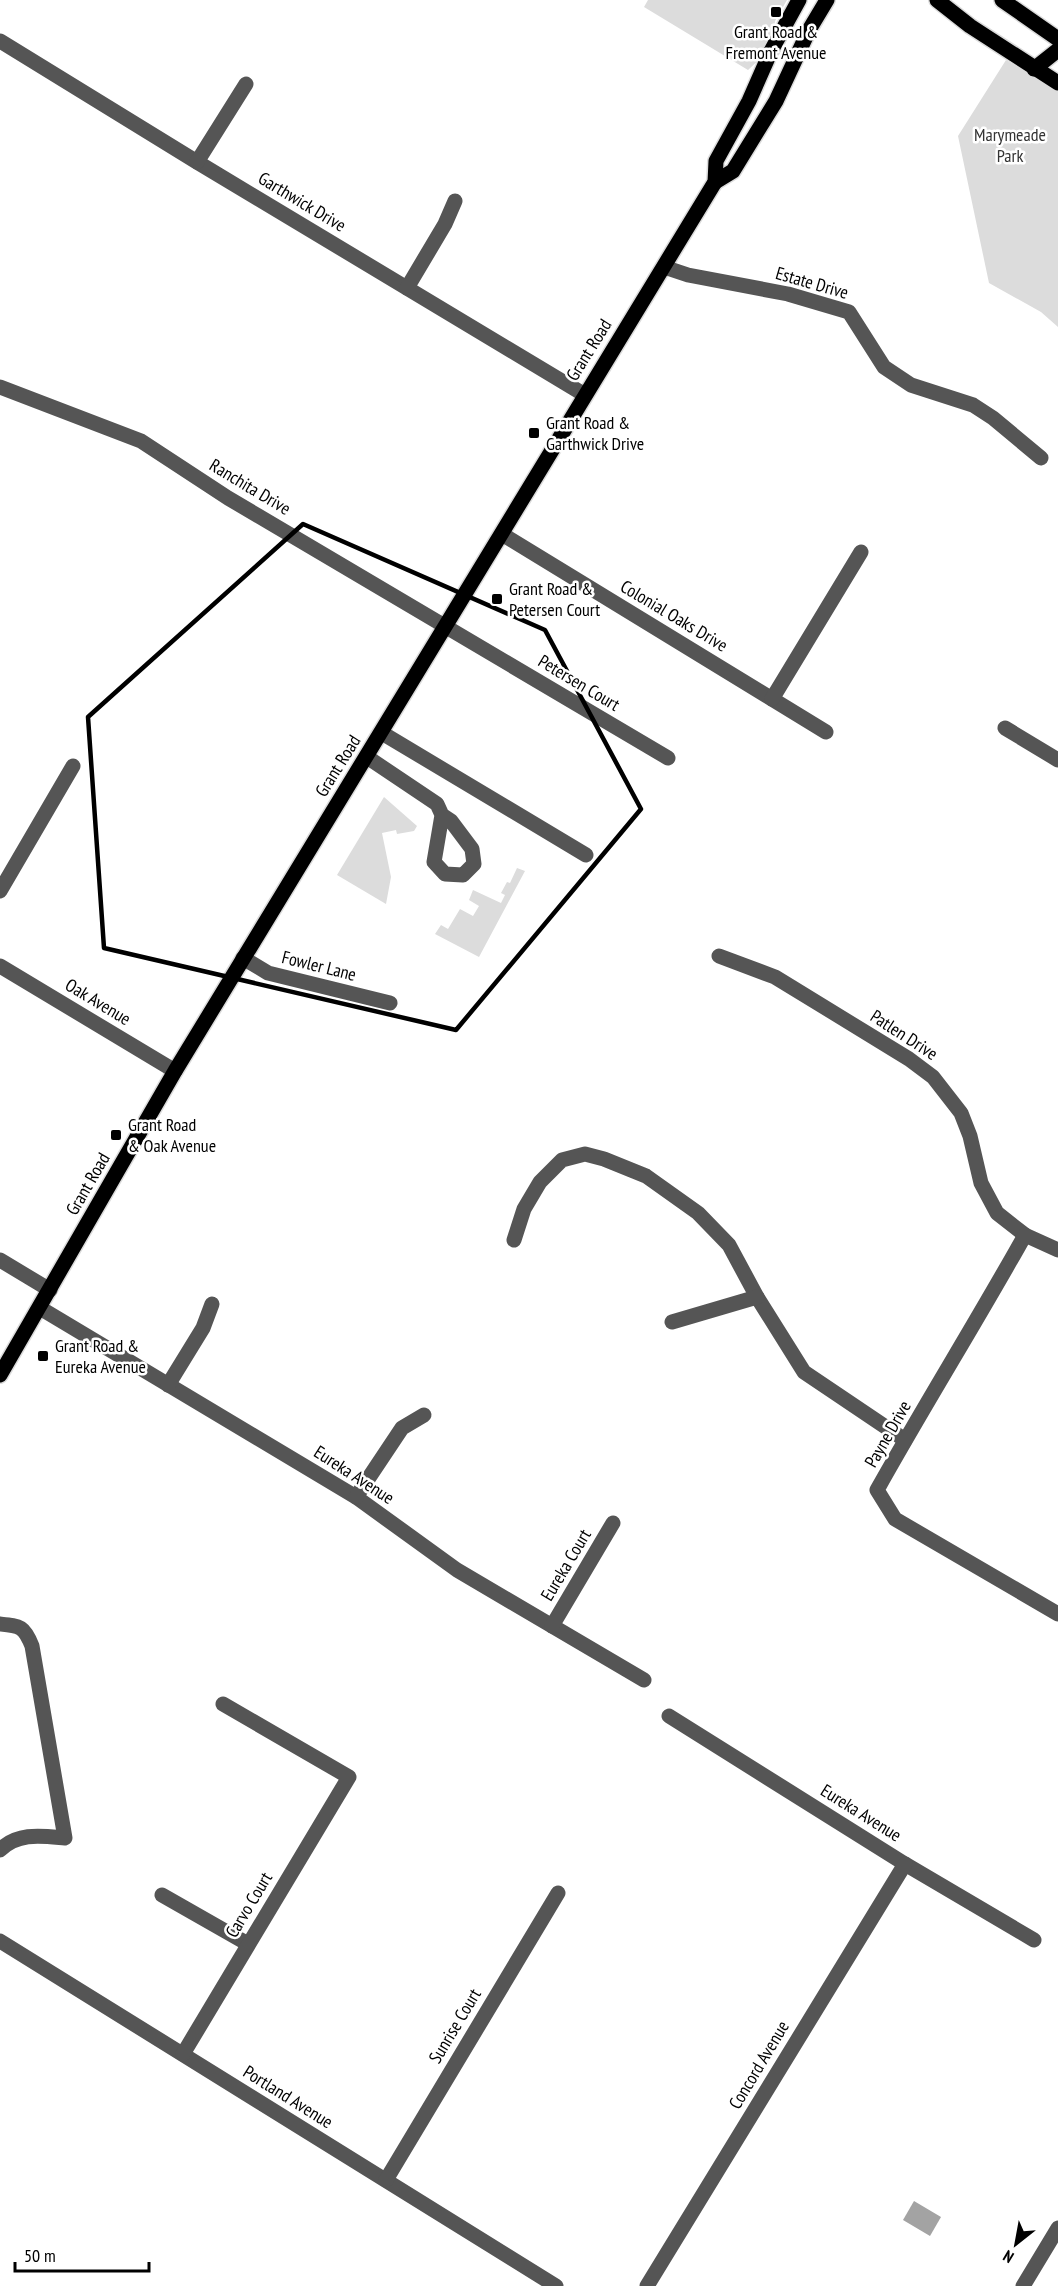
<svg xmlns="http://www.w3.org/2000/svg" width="1058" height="2286" font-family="'PT Sans Narrow',sans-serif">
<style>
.green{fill:#dcdcdc}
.water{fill:#a3a3a3}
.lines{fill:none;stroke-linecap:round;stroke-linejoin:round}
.major-casing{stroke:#dbdbdb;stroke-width:18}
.minor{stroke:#555;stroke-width:15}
.major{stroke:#000;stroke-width:15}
.marked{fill:none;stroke:#000;stroke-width:4.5;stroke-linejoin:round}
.poi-dot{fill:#000;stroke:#fff;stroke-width:2}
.labels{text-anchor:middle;stroke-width:5;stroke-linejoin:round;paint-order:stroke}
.poi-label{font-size:18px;fill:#000;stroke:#fff;text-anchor:start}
.park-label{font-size:18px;fill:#333;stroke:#fff}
.street-label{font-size:18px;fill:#000;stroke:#fff}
</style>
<rect width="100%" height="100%" fill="#fff"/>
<!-- green -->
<g class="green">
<polygon points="648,0 787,0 775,21 773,38 763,56 748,70 644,7"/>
<polygon points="1006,60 1058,91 1058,327 1041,312 989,283 958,136"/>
<polygon points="384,797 417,826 414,831 397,834 396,830 382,833 391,877 386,904 337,875"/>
<polygon points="517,868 525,871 479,957 435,934 441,925 448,929 460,909 473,916 479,906 469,900 473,890 501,903 505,895 501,893 507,882 510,883"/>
</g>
<!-- water -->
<polygon class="water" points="914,2201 941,2217 930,2236 903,2220"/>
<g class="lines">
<!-- major casing -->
<g class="major-casing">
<g id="major">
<polyline points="937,0 970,26 1058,83"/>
<polyline points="1002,0 1058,39"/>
<polyline points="1034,69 1058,50"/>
<polyline points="715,182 733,171 776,101 809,30 827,0"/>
<polyline points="0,1375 175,1071 715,182 716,161 749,101 771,51 799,0"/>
</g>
</g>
<!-- minor -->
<g class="minor">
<polyline points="0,41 197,162 585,395"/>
<polyline points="197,162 246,84"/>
<polyline points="664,267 688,275 788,294 849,312 884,367 911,385 973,405 993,418 1041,458"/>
<polyline points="407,288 445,224 455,201"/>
<polyline points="0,387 141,441 228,498 668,758"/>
<polyline points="502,534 826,732"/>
<polyline points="772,699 861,552"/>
<polyline points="1005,728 1058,760"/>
<polyline points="382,733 586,855"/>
<polyline points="367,757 437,804 442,815 451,821 472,849 474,864 463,875 445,874 434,862 442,815"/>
<polyline points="0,891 73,766"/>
<polyline points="719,956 775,977 909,1059 933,1077 961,1113 970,1136 981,1183 997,1213 1025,1235"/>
<polyline points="243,958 268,973 390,1003"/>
<polyline points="0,966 175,1071"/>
<polyline points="514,1240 524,1209 540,1182 562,1160 585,1154 604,1159 646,1176 698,1213 729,1245 757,1297 804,1372 905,1440"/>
<path d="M1058 1250 1025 1235C977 1321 925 1404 877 1490L895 1519 1058 1614"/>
<polyline points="0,1260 50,1290"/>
<polyline points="40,1308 356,1497 457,1570 644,1680"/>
<polyline points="672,1322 757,1297"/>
<polyline points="168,1385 203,1328 212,1304"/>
<polyline points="356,1497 402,1428 424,1415"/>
<path d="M0 1624C20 1626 24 1626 32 1646L65 1838C42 1836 18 1832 0 1850"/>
<polyline points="552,1626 613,1523"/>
<polyline points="669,1716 905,1864 1034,1940"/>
<polyline points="162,1895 248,1944"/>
<polyline points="0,1941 556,2286"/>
<polyline points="183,2054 349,1777 223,1704"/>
<polyline points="386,2180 558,1893"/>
<polyline points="647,2286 905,1864"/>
<polyline points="1023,2286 1058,2228"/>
</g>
<!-- major -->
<use href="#major" class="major"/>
</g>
<!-- marked area -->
<path class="marked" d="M303 524 545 630 641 809 456 1030 104 948 88 717Z"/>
<!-- markers -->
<g class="poi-dot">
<rect x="770" y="6" width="12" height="12" rx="3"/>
<rect x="528" y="427" width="12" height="12" rx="3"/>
<rect x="491" y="593" width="12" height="12" rx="3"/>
<rect x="110" y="1129" width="12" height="12" rx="3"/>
<rect x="37" y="1350" width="12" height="12" rx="3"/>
</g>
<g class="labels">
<!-- poi labels -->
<g class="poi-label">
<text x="776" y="38" text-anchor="middle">Grant Road &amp;<tspan x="776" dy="21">Fremont Avenue</tspan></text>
<text x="546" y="429">Grant Road &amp;<tspan x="546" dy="21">Garthwick Drive</tspan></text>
<text x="509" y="595">Grant Road &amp;<tspan x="509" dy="21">Petersen Court</tspan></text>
<text x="128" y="1131">Grant Road<tspan x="128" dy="21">&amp; Oak Avenue</tspan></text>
<text x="55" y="1352">Grant Road &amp;<tspan x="55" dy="21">Eureka Avenue</tspan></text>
</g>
<!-- park labels -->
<g class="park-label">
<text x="1010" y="141">Marymeade<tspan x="1010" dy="21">Park</tspan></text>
</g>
<!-- street labels -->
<g class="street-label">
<text transform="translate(302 202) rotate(31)" y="6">Garthwick Drive</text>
<text transform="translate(812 283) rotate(16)" y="6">Estate Drive</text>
<text transform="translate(589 350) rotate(-58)" y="6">Grant Road</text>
<text transform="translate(250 487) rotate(31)" y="6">Ranchita Drive</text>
<text transform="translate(674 616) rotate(31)" y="6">Colonial Oaks Drive</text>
<text transform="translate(579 683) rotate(31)" y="6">Petersen Court</text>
<text transform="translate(338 766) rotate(-58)" y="6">Grant Road</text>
<text transform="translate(319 966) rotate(14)" y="6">Fowler Lane</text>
<text transform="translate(98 1002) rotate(31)" y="6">Oak Avenue</text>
<text transform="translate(904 1035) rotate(33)" y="6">Patlen Drive</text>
<text transform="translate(88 1184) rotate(-60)" y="6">Grant Road</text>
<text transform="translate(888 1434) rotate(-60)" y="6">Payne Drive</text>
<text transform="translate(354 1475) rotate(33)" y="6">Eureka Avenue</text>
<text transform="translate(566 1565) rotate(-59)" y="6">Eureka Court</text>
<text transform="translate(861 1813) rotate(32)" y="6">Eureka Avenue</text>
<text transform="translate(249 1905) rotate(-59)" y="6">Carvo Court</text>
<text transform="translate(455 2026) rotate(-59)" y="6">Sunrise Court</text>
<text transform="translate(759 2065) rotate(-59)" y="6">Concord Avenue</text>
<text transform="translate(288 2097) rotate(32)" y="6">Portland Avenue</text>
</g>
</g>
<!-- north arrow -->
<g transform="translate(1016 2244) rotate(211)" stroke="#ffffff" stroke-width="4.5" paint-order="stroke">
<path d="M0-4.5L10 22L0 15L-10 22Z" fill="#000000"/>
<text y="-9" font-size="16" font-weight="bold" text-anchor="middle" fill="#000000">N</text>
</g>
<!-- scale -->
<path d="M15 2262v9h134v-9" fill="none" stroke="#000000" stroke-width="3"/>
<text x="24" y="2262" font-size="18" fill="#000000" stroke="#ffffff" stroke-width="4.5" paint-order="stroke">50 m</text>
</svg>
